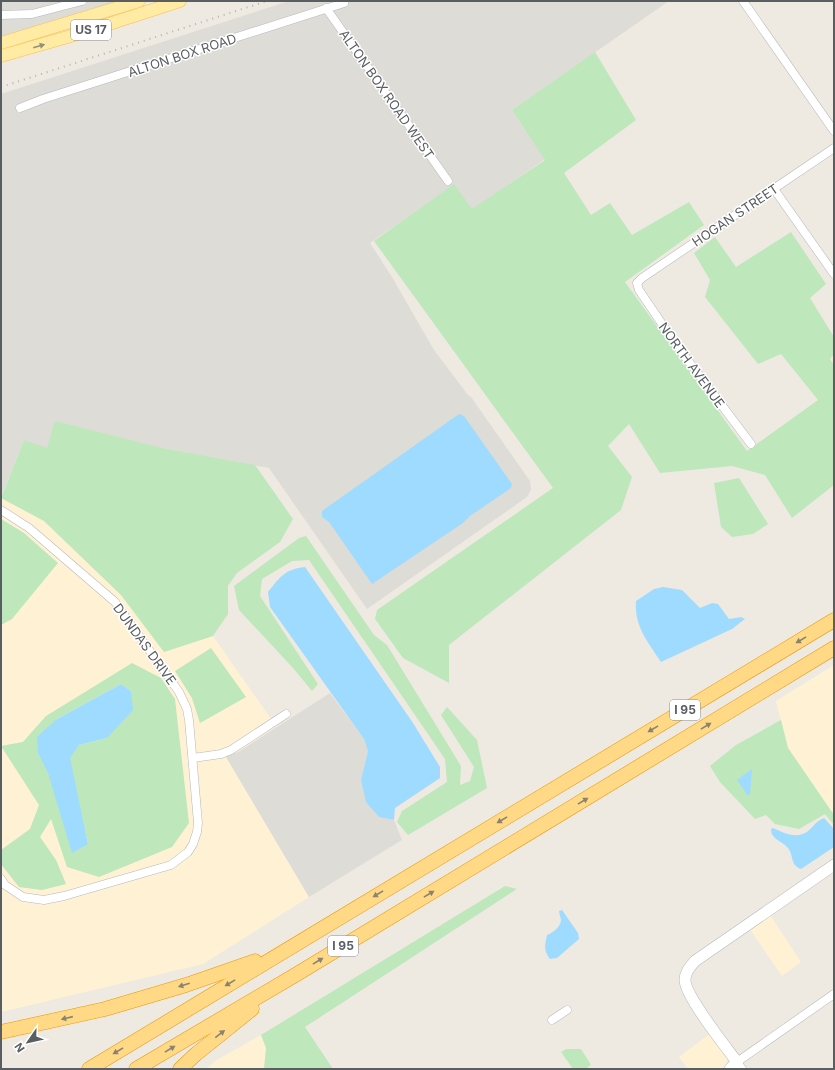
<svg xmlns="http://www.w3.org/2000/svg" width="835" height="1070" font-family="Inter,sans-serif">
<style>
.commercial{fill:#fff2d4;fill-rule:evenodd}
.industrial{fill:#dedcd6}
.green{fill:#bee7bb;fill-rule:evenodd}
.water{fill:#9fdbff}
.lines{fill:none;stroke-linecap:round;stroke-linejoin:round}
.street-casing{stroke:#b4b8bd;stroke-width:9}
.secondary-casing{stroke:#b5b9bf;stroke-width:12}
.primary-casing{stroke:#fabf4d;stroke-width:13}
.highway-casing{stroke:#ee9500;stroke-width:15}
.street{stroke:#fff;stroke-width:8}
.secondary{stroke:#fff;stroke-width:11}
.primary{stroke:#ffeba4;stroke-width:12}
.highway{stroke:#ffd986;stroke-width:14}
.rail{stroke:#b3b4b4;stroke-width:2;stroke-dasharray:1 5;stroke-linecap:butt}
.oneway{fill:#938f7a}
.oneway2{fill:#8b836e}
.labels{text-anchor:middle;stroke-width:3;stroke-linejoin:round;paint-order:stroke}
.shield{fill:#fff;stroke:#8b8e92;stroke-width:1}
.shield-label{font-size:12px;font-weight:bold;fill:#595e63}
.street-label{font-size:13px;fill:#595e63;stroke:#fff}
</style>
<rect width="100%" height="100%" fill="#eeeae1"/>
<!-- commercial -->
<g class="commercial">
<path d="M1 498 44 521 121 595 164 652 213 636 276 726 238 752 226 757 309 897 203 964 1 1012V864L19 887 42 890 66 884 56 860 40 837 51 818 67 867 46 716 23 742 1 746V625L12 619 24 533 1 519ZM175 671 246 697 200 723 192 698Z"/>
<polygon points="834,665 834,815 788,748 776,701"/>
<polygon points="1,746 40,805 30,829 1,850"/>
<polygon points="770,915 801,962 782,976 749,928"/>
<polygon points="712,1032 728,1057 726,1065 722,1069 688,1069 679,1057"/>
<polygon points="261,1035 266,1048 264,1069 206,1069 215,1061"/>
</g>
<!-- industrial -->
<g class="industrial">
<polygon points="1,1 126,1 1,39"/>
<polygon points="289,1 669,1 512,110 545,159 472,210 454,185 370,243 392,277 434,350 468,395 471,397 530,481 531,490 527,497 367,609 269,468 162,448 47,449 24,440 1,497 1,94"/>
<polygon points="330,693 364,739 368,751 361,780 379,817 394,820 402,840 309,897 226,757 238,752"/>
</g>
<!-- green -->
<g class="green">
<polygon points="595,52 636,120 564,173 591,215 610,203 632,235 689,202 704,225 625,282 747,451 818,400 781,354 758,364 705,297 710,280 694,253 715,237 736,267 791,232 826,284 810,298 834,337 834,354 830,359 834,365 834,485 792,518 765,475 732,466 660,473 629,424 608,446 632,477 621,510 449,645 449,683 403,658 375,619 377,610 553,488 374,241 454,184 472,209 545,160 512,110"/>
<polygon points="55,421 162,448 255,465 293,519 280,542 237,573 228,586 228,614 213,636 164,652 121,595 44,521 1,498 24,440 47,448"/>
<polygon points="739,478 768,524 753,534 732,537 721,527 714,483"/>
<polygon points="1,519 24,533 58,563 12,619 1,625"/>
<polygon points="306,536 374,635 387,645 461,766 460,785 470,781 474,767 441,715 447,707 477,740 487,788 408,835 397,822 402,811 447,782 445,759 309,560 292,561 262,579 260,596 318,684 312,691 293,668 239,610 234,586 299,538"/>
<polygon points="211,648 246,697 200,723 192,698 175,671"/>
<path d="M132 663 161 678 175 699 189 823 172 847 99 877 67 867 51 819 40 837 56 860 66 884 42 890 19 887 1 864V850L30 829 39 805 1 746 23 742 46 716ZM121 684 131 691 107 738 79 745 69 758 88 844 38 753 57 719Z"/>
<polygon points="781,720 788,748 834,815 834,825 825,814 799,829 775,824 766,815 755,819 720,782 710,766 736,745"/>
<polygon points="505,886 517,889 305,1027 333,1069 264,1069 266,1048 261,1035"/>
<polygon points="566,1049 581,1049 591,1065 585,1069 573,1069 561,1052"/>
</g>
<!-- water -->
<g class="water">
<polygon points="459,414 464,416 512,484 511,488 470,516 463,523 372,584 329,522 322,517 322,511"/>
<path d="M305 567 413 723 440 767V778L395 808 394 820 379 817 366 802 361 780 368 751 364 739 270 607 268 592C280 577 285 569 305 567Z"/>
<path d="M663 587 682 590 700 608 712 603 718 604 729 619 741 617 745 619 732 629 661 662C648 642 634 626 636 601L654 589Z"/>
<polygon points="121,684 131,691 133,710 107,738 79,745 70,758 88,844 72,853 48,773 38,753 37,737 57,719"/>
<polygon points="752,769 750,794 748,796 737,780"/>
<path d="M824 818 834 829V847L801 869C790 865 794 856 788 848 783 841 771 840 771 829L773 828C784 833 795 839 807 832 813 827 816 821 824 818Z"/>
<path d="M562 910 578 933 579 939 557 958 550 959C543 950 545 945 547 935 553 933 560 927 561 921 561 917 559 914 559 911Z"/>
</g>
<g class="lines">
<!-- street casing -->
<g class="street-casing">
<g id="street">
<polyline points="743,1 834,131"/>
<polyline points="326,8 448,181"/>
<polyline points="1,15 32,14 82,1"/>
<polyline points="20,108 43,99 344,3"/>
<polyline points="774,189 834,274"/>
<polyline points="751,444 677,346 639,290 637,283 642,278 834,148"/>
<polyline points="1,510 29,528 115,602 179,692 187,709 189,720 198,823 197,832 193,844 188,852 171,865 64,896 44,900 23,897 5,885 1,879"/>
<polyline points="193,758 221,754 231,750 286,714"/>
<polyline points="552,1020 567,1010"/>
<polyline points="742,1069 737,1062 834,994"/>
</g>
</g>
<!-- secondary casing -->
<g class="secondary-casing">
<path id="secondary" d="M730 1069 737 1062C726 1047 685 996 685 980 685 972 690 967 695 961L834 865"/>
</g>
<!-- primary casing -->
<g class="primary-casing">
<g id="primary">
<polyline points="1,43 139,1"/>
<polyline points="1,56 78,34 180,1"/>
</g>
</g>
<!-- highway casing -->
<g class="highway-casing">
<g id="highway">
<polyline points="1,1032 105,1009 186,985 255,961"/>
<polyline points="89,1069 834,620"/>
<polyline points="136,1069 297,974 834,648"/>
<polyline points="180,1069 196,1054 252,1009"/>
</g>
</g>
<!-- street -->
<use href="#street" class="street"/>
<!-- secondary -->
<use href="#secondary" class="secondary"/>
<!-- primary -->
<use href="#primary" class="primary"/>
<!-- highway -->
<use href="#highway" class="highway"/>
<!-- rail -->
<polyline class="rail" points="1,87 267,1"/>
</g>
<!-- one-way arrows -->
<defs><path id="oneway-solid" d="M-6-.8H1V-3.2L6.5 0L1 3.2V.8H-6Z"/></defs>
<use class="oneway" href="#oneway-solid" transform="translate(39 46) rotate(-16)"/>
<g class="oneway2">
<use href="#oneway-solid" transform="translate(801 640) rotate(149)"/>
<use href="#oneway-solid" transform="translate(706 726) rotate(-31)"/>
<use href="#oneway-solid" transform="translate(653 729) rotate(149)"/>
<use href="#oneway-solid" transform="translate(583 801) rotate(-31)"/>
<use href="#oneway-solid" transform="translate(502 820) rotate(149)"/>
<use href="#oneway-solid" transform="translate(378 894) rotate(149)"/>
<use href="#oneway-solid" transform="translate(429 894) rotate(-31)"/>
<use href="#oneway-solid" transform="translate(318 961) rotate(-31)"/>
<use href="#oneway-solid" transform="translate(230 983) rotate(149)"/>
<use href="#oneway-solid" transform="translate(184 985) rotate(163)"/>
<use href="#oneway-solid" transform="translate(67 1018) rotate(167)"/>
<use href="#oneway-solid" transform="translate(220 1034) rotate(-38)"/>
<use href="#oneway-solid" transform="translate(170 1049) rotate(-31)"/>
<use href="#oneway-solid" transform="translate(118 1051) rotate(149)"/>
</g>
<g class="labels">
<!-- shield labels -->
<g class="shield">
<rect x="71" y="20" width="40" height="20" rx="3"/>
<rect x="670" y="700" width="30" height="20" rx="3"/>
<rect x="328" y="936" width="30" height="20" rx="3"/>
</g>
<g class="shield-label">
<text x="91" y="34">US 17</text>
<text x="685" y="714">I 95</text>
<text x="343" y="950">I 95</text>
</g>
<!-- street labels -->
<g class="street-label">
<text transform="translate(182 55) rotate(-18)" y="5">ALTON BOX ROAD</text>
<text transform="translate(387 94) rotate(55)" y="5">ALTON BOX ROAD WEST</text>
<text transform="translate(735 215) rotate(-34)" y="5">HOGAN STREET</text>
<text transform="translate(692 365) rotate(54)" y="5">NORTH AVENUE</text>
<text transform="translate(145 644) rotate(54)" y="5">DUNDAS DRIVE</text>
</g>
</g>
<!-- border -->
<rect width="835" height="1070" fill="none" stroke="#595e63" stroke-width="4"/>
<!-- north arrow -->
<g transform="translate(28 1042) rotate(236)" stroke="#ffffff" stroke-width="3" paint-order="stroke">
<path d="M0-3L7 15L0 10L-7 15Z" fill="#595e63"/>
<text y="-6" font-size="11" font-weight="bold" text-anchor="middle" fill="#595e63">N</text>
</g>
</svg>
